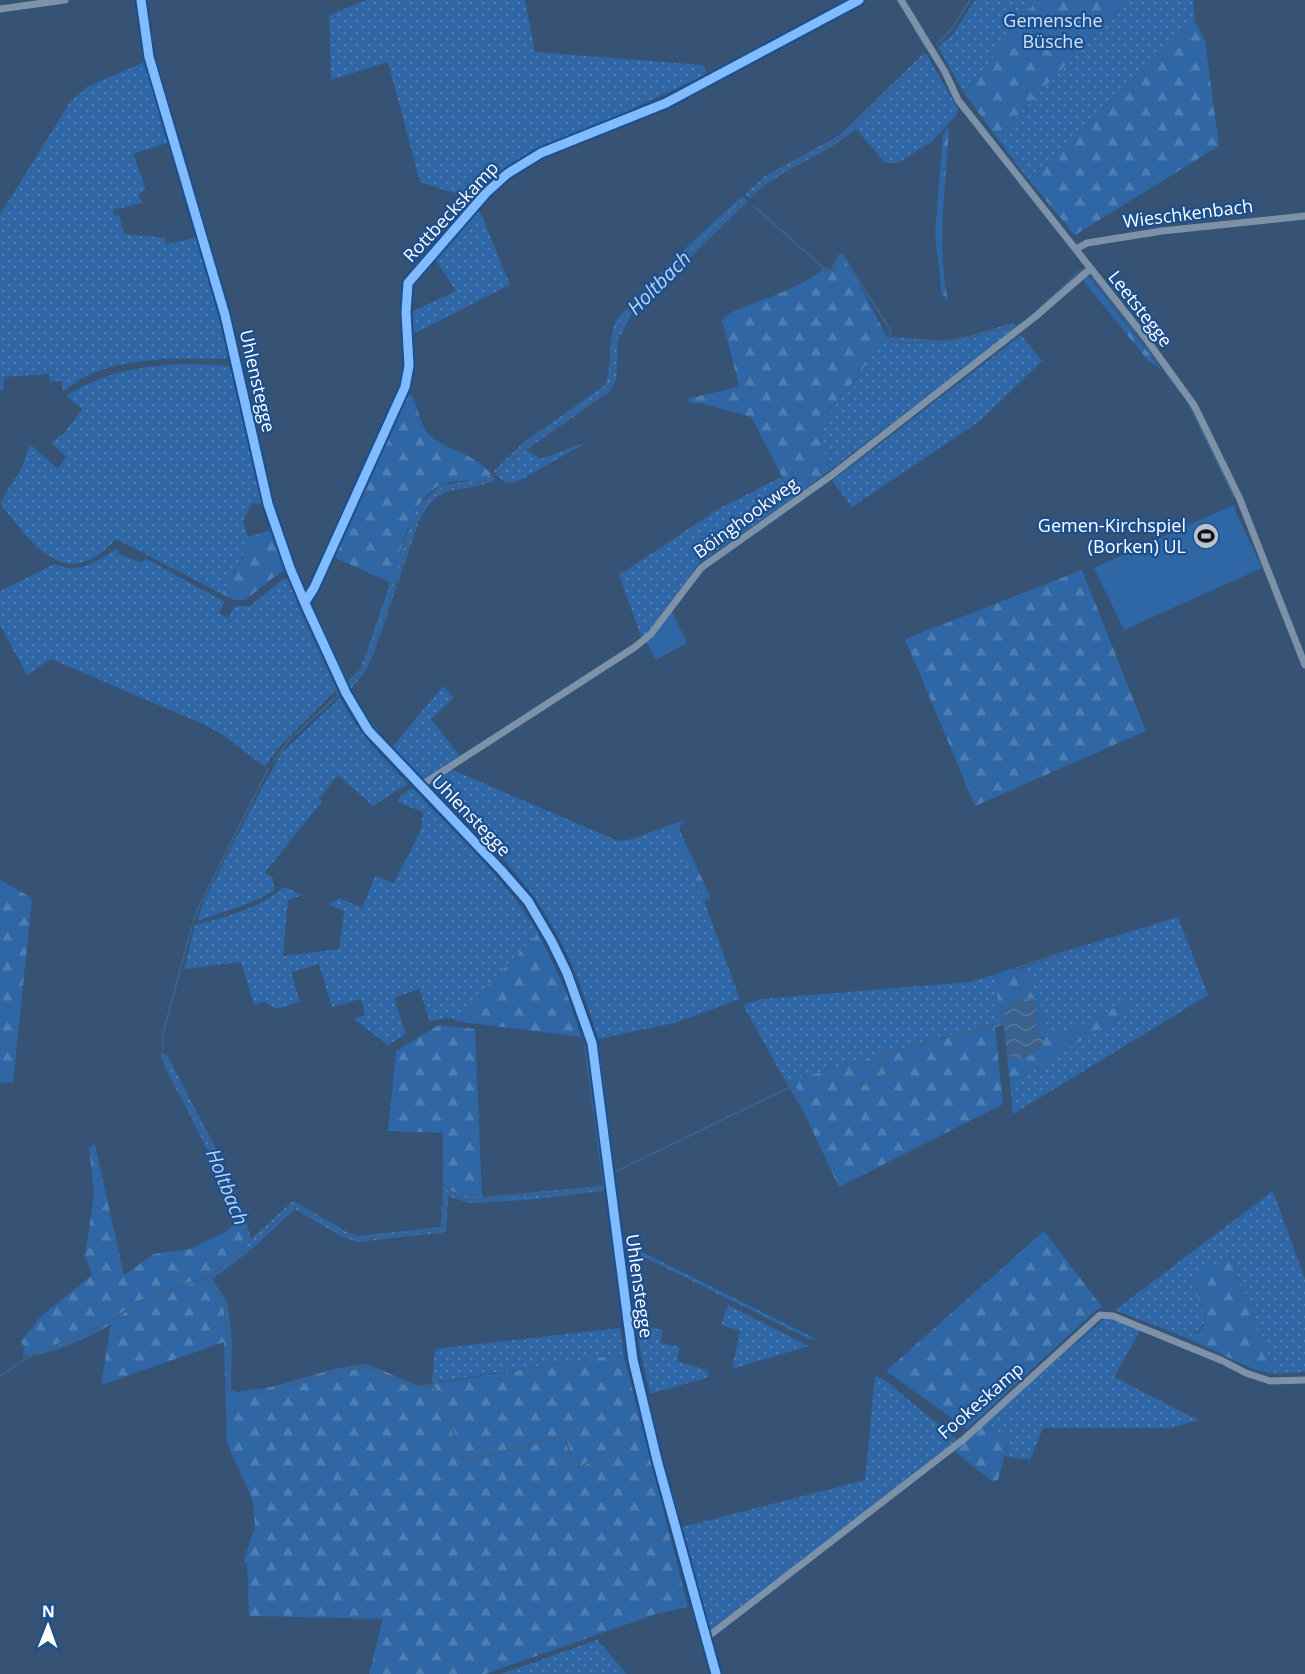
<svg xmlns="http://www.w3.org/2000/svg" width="1305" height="1674" font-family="'Open Sans',sans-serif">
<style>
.grass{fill:url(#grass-dots)}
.forest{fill:url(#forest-firs)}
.green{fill:#2f66a5}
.water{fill:url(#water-waves)}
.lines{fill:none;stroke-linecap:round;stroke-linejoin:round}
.stream{stroke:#3b618d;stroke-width:2}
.street{stroke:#7d92a8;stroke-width:7}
.cycleway-casing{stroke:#1b4f8f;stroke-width:13}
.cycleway{stroke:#80bcff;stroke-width:9}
.labels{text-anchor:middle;stroke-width:4.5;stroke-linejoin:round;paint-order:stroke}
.park-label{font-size:18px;fill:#cfe3fa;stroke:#1b4f8f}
.street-label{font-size:18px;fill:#fff;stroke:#1b4f8f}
.poi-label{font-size:18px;fill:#fff;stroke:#1b4f8f;text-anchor:end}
.water-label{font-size:20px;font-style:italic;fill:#b5d3f5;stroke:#1b4f8f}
</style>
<defs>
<pattern id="grass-dots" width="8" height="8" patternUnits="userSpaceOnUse" patternTransform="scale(1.5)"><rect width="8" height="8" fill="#2f66a5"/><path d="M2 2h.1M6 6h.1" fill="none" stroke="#4e7db2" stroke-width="1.8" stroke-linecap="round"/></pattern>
<pattern id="forest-firs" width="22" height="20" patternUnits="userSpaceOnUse" patternTransform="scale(1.5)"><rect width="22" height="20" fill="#2f66a5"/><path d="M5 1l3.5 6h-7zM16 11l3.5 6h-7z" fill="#4e7db2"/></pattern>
<pattern id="water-waves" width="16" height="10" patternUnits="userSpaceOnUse" patternTransform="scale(1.5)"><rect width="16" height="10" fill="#3b618d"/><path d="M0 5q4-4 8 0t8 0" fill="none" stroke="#58799e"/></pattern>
</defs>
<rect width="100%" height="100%" fill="#365274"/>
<!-- grass -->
<g class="grass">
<polygon points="367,0 525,0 535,52 703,65 707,74 512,165 475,200 420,182 388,62 331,80 329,15"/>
<polygon points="975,0 1037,0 965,94 938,47 953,34"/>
<polygon points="1127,0 1193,0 1195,21 1028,179 997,138"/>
<path d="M923 54 927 55 958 109 956 116 931 142 898 163H885L856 129C824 157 780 168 750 198L745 194 764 177 838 136 848 127Z"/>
<path d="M147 61 170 142 133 154 146 190 138 194 142 203 113 210 115 216 119 215 124 234 166 238 165 245 197 237 229 355 225 359C179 358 129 357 86 376 78 380 70 387 63 392L62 381 50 382 49 374 4 377 3 389 0 391V215L70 102 89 86Z"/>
<path d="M742 196 748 201 631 315 618 340 616 380 609 392 526 450 541 459 589 441 517 482C505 484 501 481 494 471L524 442 604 386C615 364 605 339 618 318L674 259Z"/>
<polygon points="478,207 510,285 411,335 409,313 456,291 434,258"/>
<polygon points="1013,323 1017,327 829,471 818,428 887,337 952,341"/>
<polygon points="1021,335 1042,361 980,421 852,507 832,481"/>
<path d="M184 364 221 365 234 368 263 504 252 503 243 521 250 543 222 594 116 539C66 595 32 544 0 503L22 467 30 444 58 469 66 457 52 444 59 435 62 436 82 409 66 396C104 372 141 366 184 364Z"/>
<path d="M491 474 495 479 491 482C456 495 440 480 419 521L373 655 367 669 351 689 364 713 382 735H376L364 719 348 692 351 689 348 681 360 669 367 652 415 509 441 485 465 482Z"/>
<polygon points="781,477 793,498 699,563 650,632 642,639 619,575 720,508"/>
<path d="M117 549 118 554 142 563 145 558 225 602 219 613 228 618 235 606H250L283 579H289L300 612 336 690 278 748 265 767 223 735 203 724 51 659 27 675 0 625V591L54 564C80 575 94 562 117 549Z"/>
<polygon points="443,686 454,698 431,719 460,756 424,779 419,779 391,752 391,745 393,746"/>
<path d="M340 698C357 732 382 757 408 784L373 806 338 775 319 799 322 802 265 872 273 878 274 891 243 906 197 921 205 899 265 782 282 752Z"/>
<path d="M448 768 618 841 632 839 670 825 704 901 740 999 675 1023 598 1039C584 990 565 942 536 900 508 859 465 821 430 784Z"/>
<path d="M412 788C456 834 505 878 538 933L456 1019 446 1018 430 1021 419 989 394 998 406 1034 388 1045 354 1019 365 1015 361 999 332 1007 319 964 291 972 300 1002 276 1009 265 1002 254 1005 241 962 184 969 195 925C225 917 261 908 284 887L303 895 288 900 283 956 339 949 344 911 329 905 339 898 362 908 375 876 394 883 421 830 423 812 397 802 401 795Z"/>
<path d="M1178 917 1208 995 1013 1114 1010 1084 1130 1011 1125 1001C1103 1014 1076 1034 1049 1037L1045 1033 1040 1002 1023 968 1080 947Z"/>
<polygon points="996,974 999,1022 786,1082 743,1005 761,999 969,982"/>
<polygon points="599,1045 624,1243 818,1340 807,1338 622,1246 595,1052"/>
<path d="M160 1053 167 1055 212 1141 243 1210 251 1239 293 1201 349 1233 358 1236 441 1227 443 1190C457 1191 468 1197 482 1197L602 1186 603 1191 527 1200 469 1203 448 1196 446 1232 358 1242 341 1236 295 1209 245 1255 244 1229 239 1215 188 1111 168 1074Z"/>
<path d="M1273 1191 1305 1279V1372L1275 1374 1232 1260 1195 1291C1205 1315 1213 1324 1187 1338L1115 1310Z"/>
<polygon points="728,1305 809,1346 732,1369 740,1331 721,1325"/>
<polygon points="1105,1318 1141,1329 1114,1377 1198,1420 1172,1428 1043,1428 1030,1460 1005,1456 1009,1439 982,1425"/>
<polygon points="635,1324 663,1330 660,1343 680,1347 677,1361 707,1370 709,1377 650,1394"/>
<polygon points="620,1328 624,1357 613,1359 608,1356 432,1383 435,1349"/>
<polygon points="875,1376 885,1380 957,1440 708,1632 682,1527 865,1480"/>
<polygon points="597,1640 627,1674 500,1674"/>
</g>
<!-- forest -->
<g class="forest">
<polygon points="1037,0 1127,0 997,138 965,94"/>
<polygon points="1195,21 1205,41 1219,146 1075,235 1028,179"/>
<path d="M949 127C946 185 936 244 948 301L942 294 935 234 943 134Z"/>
<path d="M839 254H844L887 337 818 428 829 471 793 498 751 417 701 403H691L687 399 738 387 739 385 723 324 722 320 732 312C763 299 799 289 826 267L830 270Z"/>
<polygon points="1088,275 1161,369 1148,361 1083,280"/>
<path d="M406 393 412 396C419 408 419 425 430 435 450 453 472 451 491 474 475 484 457 478 441 485 408 500 402 552 391 583L329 555Z"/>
<polygon points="272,530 286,568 245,600 233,600 222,594 250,544 248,537"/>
<polygon points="1082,570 1146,731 975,806 905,639"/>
<polygon points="684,820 679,829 711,898 704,901 670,825"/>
<polygon points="0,880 32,898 13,1083 0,1082"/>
<polygon points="538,933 566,991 581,1037 454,1021"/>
<path d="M1013 968 1018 970 1023 968 1040 1002 1045 1033 1049 1037C1074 1035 1104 1013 1126 1001L1130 1011 1010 1084 1007 1055 1009 1058 1044 1039 1036 1030 1037 1006 1006 1010 1005 1034 1003 1025 995 1027 1003 1104 839 1187 803 1111 786 1082 999 1022 996 974Z"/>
<path d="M439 1025 475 1029 482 1197C468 1197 457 1191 443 1190V1133L388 1131 396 1051Z"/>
<path d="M95 1145 124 1275 154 1254 189 1249 222 1234 241 1220 244 1229 245 1255 212 1279 227 1301 232 1339 231 1389 236 1392 271 1387 334 1369 367 1364 419 1386 608 1356 613 1359 624 1357 688 1607 656 1614 485 1674H369L383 1619 249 1616 247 1562 243 1563 255 1526 253 1501 227 1443 224 1342 101 1385 111 1324C85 1340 54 1354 23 1356L24 1346 21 1342 39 1318 92 1275 85 1255 94 1195 89 1147Z"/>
<polygon points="1044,1231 1102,1307 1095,1311 967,1429 886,1371"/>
<path d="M1232 1260 1275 1374 1255 1370 1187 1338C1190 1336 1196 1334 1199 1332 1225 1308 1154 1279 1232 1260Z"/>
<polygon points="982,1425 1009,1439 998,1480 992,1481 954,1451"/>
</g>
<!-- green -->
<g class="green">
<polygon points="1233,505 1262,568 1124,630 1094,568"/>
<polygon points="672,611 687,643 656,660 646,642"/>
</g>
<!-- water -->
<path class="water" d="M1031 997C1041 1004 1035 1018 1036 1028 1037 1035 1046 1038 1043 1044 1039 1055 1015 1064 1007 1055 1006 1046 1001 1013 1008 1007 1013 1002 1024 1000 1031 997Z"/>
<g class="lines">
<!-- stream -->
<g class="stream">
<polyline points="914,28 926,48"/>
<polyline points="937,44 951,30 970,0"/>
<polyline points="750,194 771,177 839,139 904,76 928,56"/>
<polyline points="754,206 828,272 832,271 839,257 843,256 891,331 889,338 894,343 945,342 1019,326"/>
<polyline points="1093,278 1180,391"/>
<polyline points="1037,311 1081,270"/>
<polyline points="1187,400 1234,497"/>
<polyline points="496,475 527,445 599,397 611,383 614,342 617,331 625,316 745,199"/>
<polyline points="294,589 301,611 338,694"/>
<polyline points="323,628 349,685"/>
<path d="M273 762 291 738 354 681 368 661 372 650 417 519C436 472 462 496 492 477"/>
<polyline points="193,922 198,909 268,769"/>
<polyline points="585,1046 604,1188"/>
<polyline points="163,1049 162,1037 165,1026 192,926"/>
<polyline points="616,1186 614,1173 617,1171 790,1087 797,1090 801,1100 805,1101 821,1094 831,1097 886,1075 888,1069 881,1060 881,1055 1001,1023 1001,1006 1022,998 1017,968 1078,947"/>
<polyline points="444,1229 445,1195 447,1193 470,1200 599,1189"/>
<polyline points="261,1236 289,1208 298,1206 346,1235 363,1239 437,1230"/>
<path d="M207 1278 224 1303 228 1340V1389C239 1407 315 1377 334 1373 343 1371 358 1367 367 1368 392 1374 402 1391 433 1386L437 1393"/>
<polyline points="110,1321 141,1301 207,1277 238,1255 244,1248 247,1236 247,1227 208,1140 167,1068 163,1054"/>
<polyline points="0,1376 35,1353 88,1333 107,1323"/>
<polyline points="441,1399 463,1458 467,1461 561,1436 565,1438 575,1466 579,1468 642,1428"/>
</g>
<!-- street -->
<g class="street">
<polyline points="141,0 149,57 225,315 268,504 290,568 307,608 346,693 368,730 501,870 528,901 552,942 567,973 592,1043 633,1360 657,1460 716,1674"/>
<polyline points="901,0 945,72 958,100 1144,336 1194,405 1239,497 1305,665"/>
<polyline points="0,9 65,0"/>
<polyline points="1076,249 1087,243 1162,231 1305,216"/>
<polyline points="305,602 314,588 405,387 409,366 406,312 408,283 486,193 507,174 541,153 666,103 859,0"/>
<polyline points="420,786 635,647 651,634 701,568 832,475 1036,316 1090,269"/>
<polyline points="705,1637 710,1635 964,1439 1100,1315 1113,1316 1223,1361 1246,1373 1270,1381 1305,1380"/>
</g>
<!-- cycleway casing -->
<g class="cycleway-casing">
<g id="cycleway">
<polyline points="141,0 149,57 225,315 268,504 290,568 307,608 346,693 368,730 501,870 528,901 552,942 567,973 592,1043 633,1360 657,1460 716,1674"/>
<polyline points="305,602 314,588 405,387 409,366 406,312 408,283 486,193 507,174 541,153 666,103 859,0"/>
</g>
</g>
<!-- cycleway -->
<use href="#cycleway" class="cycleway"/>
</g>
<!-- icons -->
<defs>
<g id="stadium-disc" transform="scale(1.35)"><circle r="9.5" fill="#b9c2ce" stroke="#1b4f8f"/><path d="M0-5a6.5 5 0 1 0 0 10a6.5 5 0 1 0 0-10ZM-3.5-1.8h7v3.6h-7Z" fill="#111"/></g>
</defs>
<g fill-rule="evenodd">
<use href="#stadium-disc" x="1206" y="536"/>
</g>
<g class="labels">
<!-- park labels -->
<g class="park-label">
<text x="1053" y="27">Gemensche<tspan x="1053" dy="21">Büsche</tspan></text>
</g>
<!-- street labels -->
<g class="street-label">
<text transform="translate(451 212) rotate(-47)" y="6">Rottbeckskamp</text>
<text transform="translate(1188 214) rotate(-7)" y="6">Wieschkenbach</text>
<text transform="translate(1140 309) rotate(52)" y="6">Leetstegge</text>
<text transform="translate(257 381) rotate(77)" y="6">Uhlenstegge</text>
<text transform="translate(746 518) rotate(-36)" y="6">Böinghookweg</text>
<text transform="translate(471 816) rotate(46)" y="6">Uhlenstegge</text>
<text transform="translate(639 1286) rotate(82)" y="6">Uhlenstegge</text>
<text transform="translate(981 1401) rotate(-41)" y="6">Fookeskamp</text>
</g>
<!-- poi labels -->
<g class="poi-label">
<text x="1186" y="532">Gemen-Kirchspiel<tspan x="1186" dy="21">(Borken) UL</tspan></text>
</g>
<!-- water labels -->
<g class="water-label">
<text transform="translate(659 283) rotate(-45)" y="7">Holtbach</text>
<text transform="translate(227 1187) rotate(68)" y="7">Holtbach</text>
</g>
</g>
<!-- north arrow -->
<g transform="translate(48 1626) rotate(1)" stroke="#1b4f8f" stroke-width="4.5" paint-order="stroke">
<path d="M0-4.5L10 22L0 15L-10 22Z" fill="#ffffff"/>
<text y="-9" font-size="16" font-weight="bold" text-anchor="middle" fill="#ffffff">N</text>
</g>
</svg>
